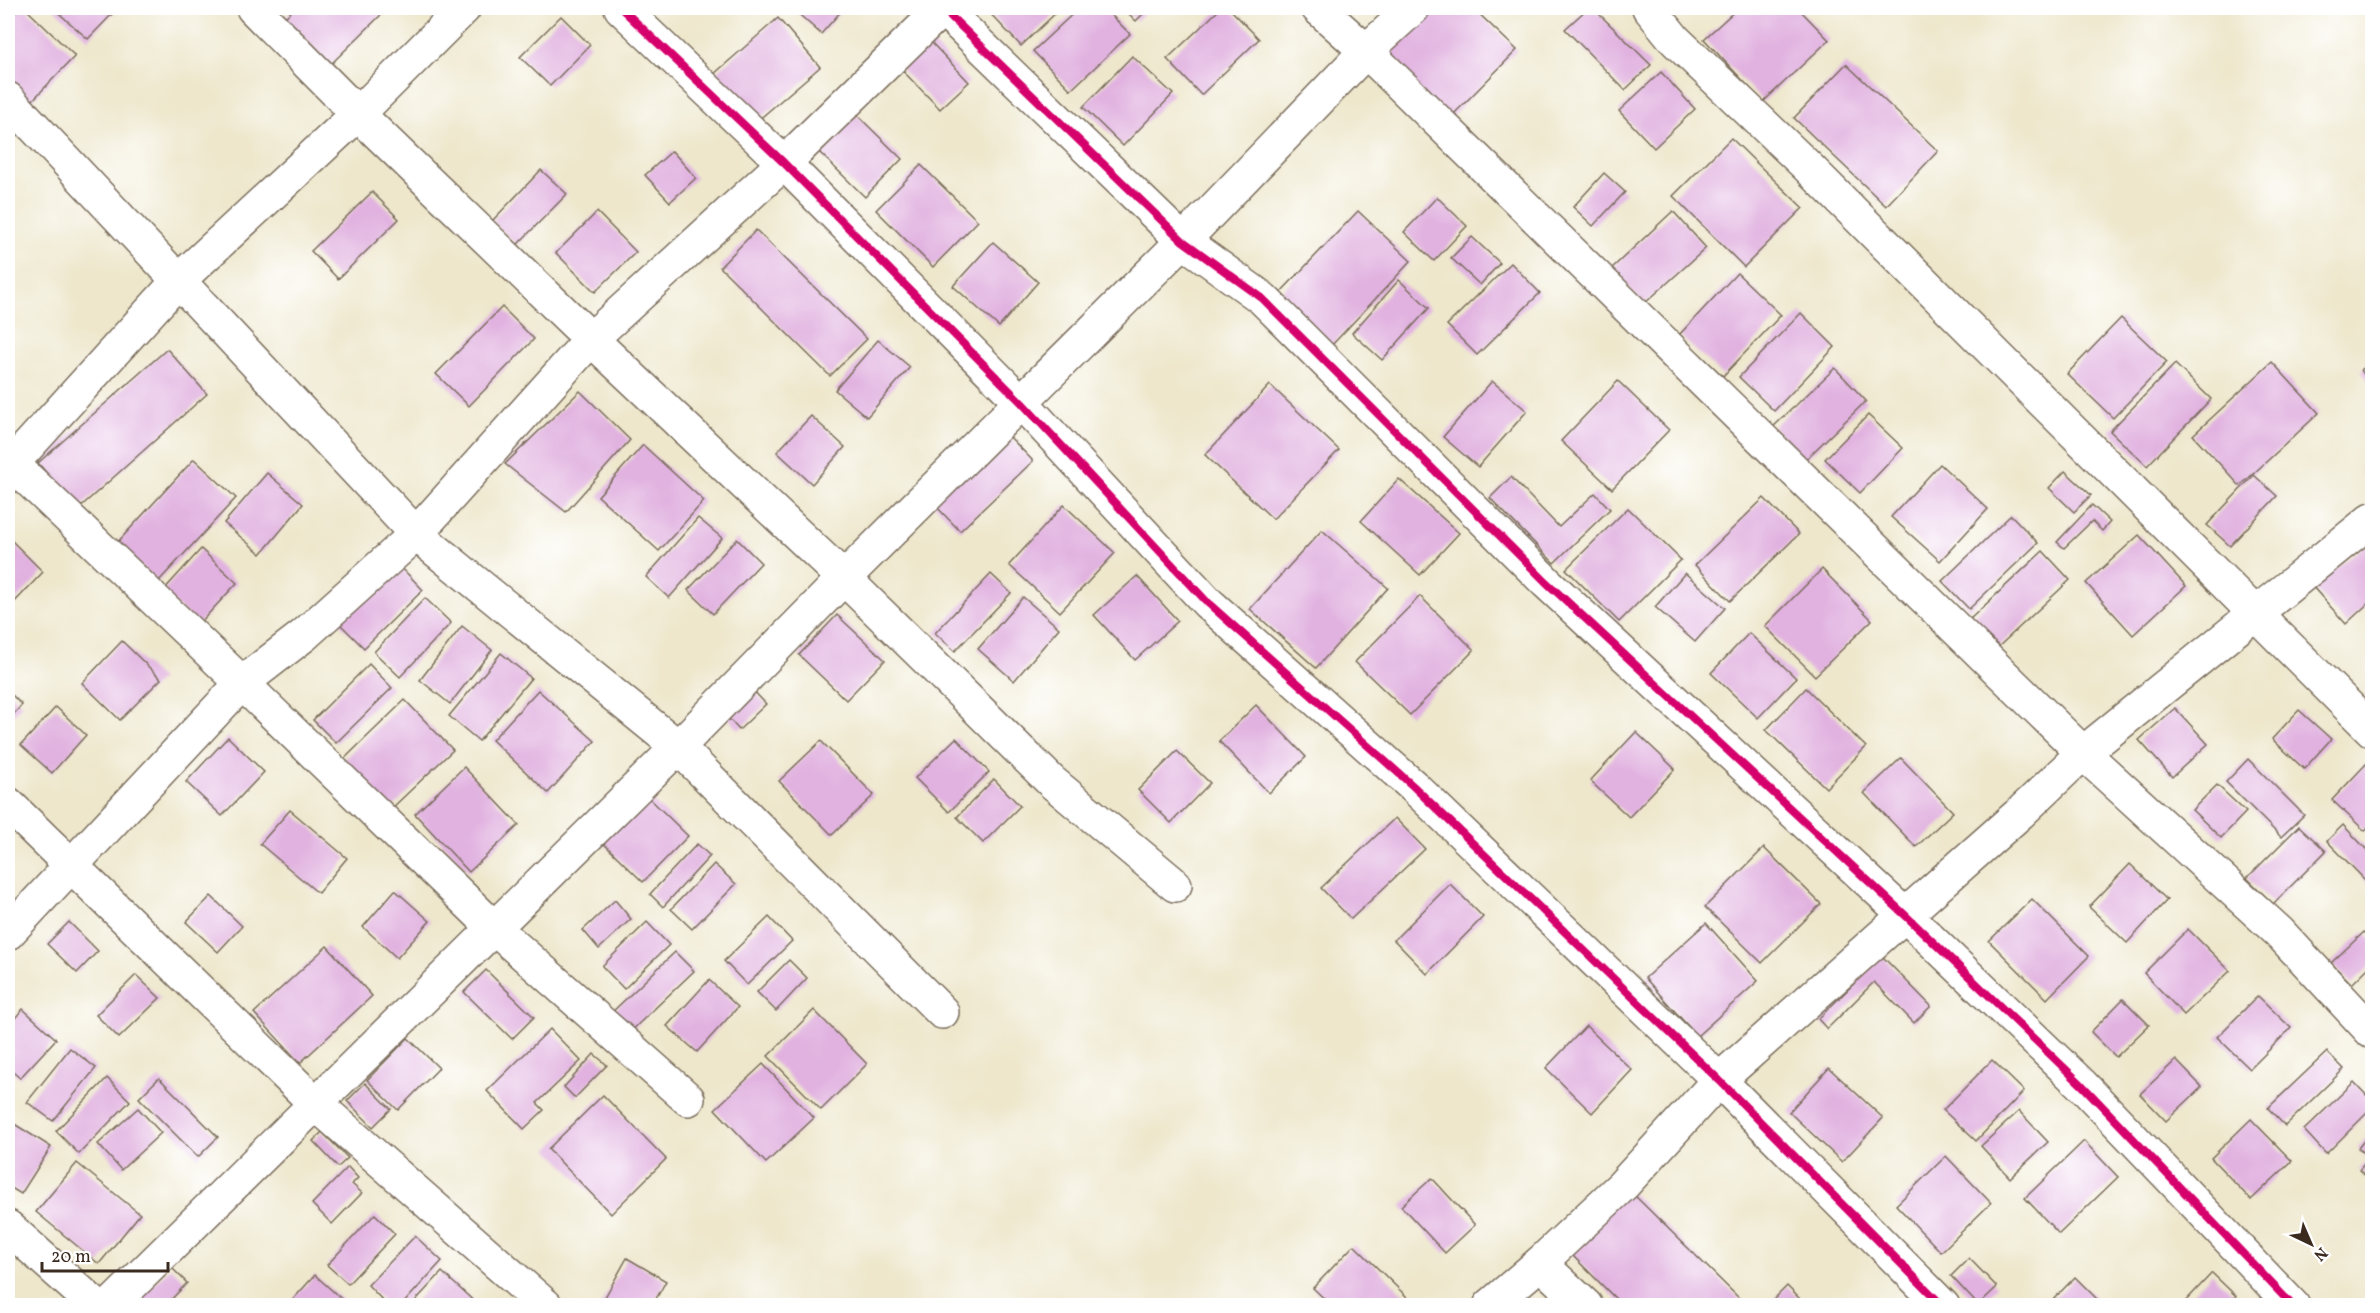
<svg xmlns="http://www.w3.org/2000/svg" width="2380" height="1313" font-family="Vollkorn,serif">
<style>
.building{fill:#e1b2e0}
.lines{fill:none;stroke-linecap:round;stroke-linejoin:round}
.minor-casing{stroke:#7a6c5b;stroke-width:36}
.minor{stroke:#fff;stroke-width:33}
.cycleway-casing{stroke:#fff;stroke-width:11}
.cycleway{stroke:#d6006c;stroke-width:8}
</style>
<rect width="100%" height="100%" fill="#fff"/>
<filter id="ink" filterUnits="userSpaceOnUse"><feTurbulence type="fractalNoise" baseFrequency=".0167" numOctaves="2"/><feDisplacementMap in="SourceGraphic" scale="12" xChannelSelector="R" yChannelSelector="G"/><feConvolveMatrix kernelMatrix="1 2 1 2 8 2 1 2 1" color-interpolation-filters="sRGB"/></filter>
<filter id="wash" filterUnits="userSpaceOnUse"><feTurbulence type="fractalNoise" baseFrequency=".008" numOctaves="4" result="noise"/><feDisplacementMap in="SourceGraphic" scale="24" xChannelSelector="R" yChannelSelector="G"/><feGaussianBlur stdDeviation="1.35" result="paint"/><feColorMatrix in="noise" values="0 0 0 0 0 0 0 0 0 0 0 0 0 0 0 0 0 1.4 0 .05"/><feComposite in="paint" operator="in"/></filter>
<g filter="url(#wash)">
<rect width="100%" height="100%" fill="#eee7cc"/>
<g id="blocks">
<!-- building -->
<g class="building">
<polygon points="19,8 25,8 75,56 29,104 8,84 8,20"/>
<polygon points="53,8 118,8 88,39"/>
<polygon points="295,8 388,8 330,65 284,18"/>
<polygon points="792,8 844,8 821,34"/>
<polygon points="985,8 1061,8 1021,46"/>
<polygon points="1079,8 1104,8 1130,34 1071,90 1033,51"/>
<polygon points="1123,8 1149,8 1136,21"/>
<polygon points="1221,8 1229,8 1259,39 1201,95 1167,59"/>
<polygon points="1420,8 1473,8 1517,50 1445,123 1374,54"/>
<polygon points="1588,8 1593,8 1651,65 1625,90 1565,29"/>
<polygon points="1738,8 1798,8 1829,40 1763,102 1704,39"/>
<polygon points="561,16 590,45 550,86 520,57"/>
<polygon points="778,18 820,67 756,122 714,74"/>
<polygon points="930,41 969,82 940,109 901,69"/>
<polygon points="1132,56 1173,94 1123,146 1083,107"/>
<polygon points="1846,64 1938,151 1886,206 1794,118"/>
<polygon points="1661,72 1695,109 1654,148 1619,111"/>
<polygon points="856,114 902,159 865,197 819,152"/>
<polygon points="1731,138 1803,208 1744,267 1673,196"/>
<polygon points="672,151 696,178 670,202 645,175"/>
<polygon points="921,165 978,221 933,267 876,210"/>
<polygon points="541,170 567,194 517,245 492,221"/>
<polygon points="1604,173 1625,192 1593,226 1573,207"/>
<polygon points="372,192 399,219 338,279 311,251"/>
<polygon points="1437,197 1467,226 1434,261 1404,232"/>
<polygon points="1358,211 1411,261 1331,346 1278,295"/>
<polygon points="1673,211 1706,248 1644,304 1611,269"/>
<polygon points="597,212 636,252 595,292 556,253"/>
<polygon points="756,230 867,339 830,376 720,267"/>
<polygon points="1472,237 1500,263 1480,285 1451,258"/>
<polygon points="993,242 1038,282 999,327 953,286"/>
<polygon points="1511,263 1540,293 1477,355 1447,325"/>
<polygon points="1737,273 1781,315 1723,376 1679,335"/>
<polygon points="1399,280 1429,308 1382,360 1352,333"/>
<polygon points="502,307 534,339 469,406 436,374"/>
<polygon points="1801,313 1835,347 1774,411 1739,377"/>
<polygon points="2121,318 2167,362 2113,418 2067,374"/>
<polygon points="878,340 910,367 867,417 835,390"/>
<polygon points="167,349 207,394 78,509 38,463"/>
<polygon points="2272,362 2319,413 2240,486 2193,435"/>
<polygon points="2372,362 2372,386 2361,370"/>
<polygon points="2175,364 2211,399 2147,466 2110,431"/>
<polygon points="1835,368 1866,401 1805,460 1773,427"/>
<polygon points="1492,381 1527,411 1478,467 1443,437"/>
<polygon points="1618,381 1669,430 1612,489 1561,441"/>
<polygon points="1270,385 1339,450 1273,519 1205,455"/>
<polygon points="580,391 630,440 566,512 505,464"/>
<polygon points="1868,415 1903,448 1860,493 1825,459"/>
<polygon points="811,416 845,447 812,484 777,452"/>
<polygon points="1003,430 1033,461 960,531 931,501"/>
<polygon points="643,445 704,501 659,551 598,496"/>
<polygon points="194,459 236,498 158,582 116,544"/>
<polygon points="1940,464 1988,509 1940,561 1891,517"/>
<polygon points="2065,471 2091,495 2074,512 2049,488"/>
<polygon points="267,473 303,504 261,554 224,523"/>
<polygon points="2254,475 2277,496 2230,546 2207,525"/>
<polygon points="1511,477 1559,527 1595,493 1610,509 1554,563 1490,498"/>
<polygon points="1399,479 1459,533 1420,575 1361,521"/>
<polygon points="1764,498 1799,534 1730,601 1695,565"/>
<polygon points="1064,505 1115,553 1060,612 1009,565"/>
<polygon points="2092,505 2110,522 2102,531 2092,521 2064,548 2057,542"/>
<polygon points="1628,508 1681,560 1619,622 1566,569"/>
<polygon points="2011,515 2038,543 1969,609 1942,581"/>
<polygon points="698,518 722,538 669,598 646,577"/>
<polygon points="1322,530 1388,588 1316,668 1250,609"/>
<polygon points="2139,535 2186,586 2133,635 2086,583"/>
<polygon points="8,537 43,572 8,609"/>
<polygon points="737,539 761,563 713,614 688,590"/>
<polygon points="2367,544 2372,552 2372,600 2346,624 2312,586"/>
<polygon points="201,549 237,583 198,625 162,592"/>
<polygon points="2043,551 2070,580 1996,649 1969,620"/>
<polygon points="397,563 423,590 364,648 338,622"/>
<polygon points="1822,569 1872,620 1815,676 1765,626"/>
<polygon points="1685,573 1725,608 1695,642 1655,607"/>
<polygon points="991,574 1011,593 955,651 935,633"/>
<polygon points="1137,576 1178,621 1135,660 1094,615"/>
<polygon points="1420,596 1474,650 1410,715 1355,662"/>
<polygon points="1023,597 1059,628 1014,681 978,649"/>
<polygon points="425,598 451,623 400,677 374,652"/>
<polygon points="837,615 885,660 846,700 799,655"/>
<polygon points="462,626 492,650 450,704 420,680"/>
<polygon points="1749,633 1796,678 1758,718 1711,673"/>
<polygon points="122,641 161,679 120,720 82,683"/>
<polygon points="501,653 531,678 479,741 449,716"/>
<polygon points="369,664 392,688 336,743 313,720"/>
<polygon points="748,685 766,704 739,730 722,711"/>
<polygon points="1806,688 1866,747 1826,788 1766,730"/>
<polygon points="538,690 595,741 548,793 492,740"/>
<polygon points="8,691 22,705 8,720"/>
<polygon points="405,700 453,750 390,810 342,761"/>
<polygon points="1256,705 1306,757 1269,793 1219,741"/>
<polygon points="56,707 86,735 52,773 21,745"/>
<polygon points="2175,708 2208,744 2172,777 2139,740"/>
<polygon points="2299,710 2331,739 2304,769 2272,739"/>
<polygon points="1636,732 1675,769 1629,817 1590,781"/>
<polygon points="228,737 264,772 222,816 186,782"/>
<polygon points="956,738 989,772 949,812 915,778"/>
<polygon points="821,741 874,795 832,835 779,781"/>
<polygon points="1177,751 1210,783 1171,823 1138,790"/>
<polygon points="1901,758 1953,812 1916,847 1864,793"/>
<polygon points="2248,759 2304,815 2281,837 2226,782"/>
<polygon points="2366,764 2372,770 2372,822 2365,831 2332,800"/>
<polygon points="464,767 519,825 469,872 415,814"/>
<polygon points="994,779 1020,806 983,843 957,817"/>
<polygon points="2217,785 2246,812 2221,838 2192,810"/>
<polygon points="644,793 688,836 643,882 599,839"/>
<polygon points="290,810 347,858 318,893 260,844"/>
<polygon points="1395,818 1425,849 1351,919 1321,888"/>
<polygon points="2343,825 2370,853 2372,850 2372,880 2369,884 2327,841"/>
<polygon points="2299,826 2326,851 2273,904 2247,878"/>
<polygon points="697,844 710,856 663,907 650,894"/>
<polygon points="1764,848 1821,904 1762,963 1705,907"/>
<polygon points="714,864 736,884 692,929 671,909"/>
<polygon points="2130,864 2167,900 2127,943 2089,907"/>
<polygon points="1450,884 1483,917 1427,974 1394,940"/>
<polygon points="395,890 430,921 397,958 363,927"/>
<polygon points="211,896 242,926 218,952 186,922"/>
<polygon points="2032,899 2089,956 2047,999 1989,941"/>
<polygon points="615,900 631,919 599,949 583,930"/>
<polygon points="769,917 792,941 747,985 724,961"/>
<polygon points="69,922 98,951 77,973 47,944"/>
<polygon points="647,922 669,945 624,989 602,966"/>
<polygon points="1706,923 1758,981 1697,1036 1645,978"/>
<polygon points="2188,929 2230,971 2184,1015 2144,973"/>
<polygon points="2364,932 2372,940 2372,964 2352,984 2331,963"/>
<polygon points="327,946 372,996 300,1063 254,1013"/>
<polygon points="675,952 694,971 628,1034 609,1015"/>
<polygon points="1882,956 1931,1006 1914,1023 1874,982 1827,1029 1818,1019"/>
<polygon points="789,960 807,978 776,1011 757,992"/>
<polygon points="486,970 534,1017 512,1039 464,992"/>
<polygon points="136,975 160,998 119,1038 96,1015"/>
<polygon points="709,980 738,1007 697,1052 667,1026"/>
<polygon points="2258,996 2291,1028 2250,1069 2217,1037"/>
<polygon points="2123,999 2149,1025 2116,1057 2091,1032"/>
<polygon points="23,1009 56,1039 20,1078 8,1068 8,1026"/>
<polygon points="814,1010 867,1064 821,1110 768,1056"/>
<polygon points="1586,1026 1632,1070 1592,1113 1546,1068"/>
<polygon points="550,1029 581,1061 537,1103 544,1110 524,1129 487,1091"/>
<polygon points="408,1038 439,1068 398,1110 367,1080"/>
<polygon points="70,1048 96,1068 53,1121 27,1102"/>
<polygon points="2327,1052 2344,1069 2285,1126 2268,1108"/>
<polygon points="594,1054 607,1065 575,1098 564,1087"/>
<polygon points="1992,1060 2024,1091 1976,1141 1943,1110"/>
<polygon points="2176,1060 2202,1087 2166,1121 2140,1094"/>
<polygon points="763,1064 814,1118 766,1163 715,1109"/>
<polygon points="1829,1068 1883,1118 1842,1162 1789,1112"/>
<polygon points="107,1078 130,1101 79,1154 56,1131"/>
<polygon points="159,1078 218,1137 198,1157 139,1098"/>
<polygon points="2354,1082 2372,1101 2372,1108 2326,1154 2304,1130"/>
<polygon points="365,1083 391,1109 373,1127 347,1101"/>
<polygon points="603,1095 666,1159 611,1214 548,1149"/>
<polygon points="138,1108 161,1133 121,1170 98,1144"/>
<polygon points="2019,1111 2048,1142 2010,1178 1981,1146"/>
<polygon points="2251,1119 2292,1161 2251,1200 2211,1158"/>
<polygon points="8,1120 51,1147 21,1194 8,1186"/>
<polygon points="2372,1131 2372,1182 2359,1170 2369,1159 2358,1148"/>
<polygon points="322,1132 348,1158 338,1167 313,1141"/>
<polygon points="2084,1141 2118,1177 2059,1234 2025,1198"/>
<polygon points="1946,1156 1991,1203 1941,1252 1896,1205"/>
<polygon points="77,1163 140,1214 99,1264 36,1212"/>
<polygon points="348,1167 358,1178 352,1184 362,1193 332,1224 312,1204"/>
<polygon points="1432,1178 1475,1225 1445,1253 1401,1206"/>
<polygon points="1628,1189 1742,1301 1738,1306 1623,1306 1567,1250"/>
<polygon points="375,1214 395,1234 348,1284 327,1265"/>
<polygon points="415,1236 442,1261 401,1306 388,1306 368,1285"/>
<polygon points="1354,1245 1407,1297 1399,1306 1332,1306 1313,1288"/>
<polygon points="627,1258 666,1281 652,1306 600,1306"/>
<polygon points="1969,1258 1997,1287 1978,1305 1951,1276"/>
<polygon points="171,1267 187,1283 165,1306 134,1306"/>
<polygon points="442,1272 479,1306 422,1306 416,1300"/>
<polygon points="2212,1273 2236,1296 2226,1306 2181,1306"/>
<polygon points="315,1275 346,1303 343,1306 287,1306"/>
<polygon points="2075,1277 2104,1306 2047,1306"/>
<polygon points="1787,1286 1807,1306 1776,1306 1772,1301"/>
</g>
</g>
</g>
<g filter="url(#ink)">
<use href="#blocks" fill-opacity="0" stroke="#7a6c5b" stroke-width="1.5"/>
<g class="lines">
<!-- minor casing -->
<g class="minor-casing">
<g id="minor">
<polyline points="253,8 358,114 591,339 844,578 1052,782 1175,885"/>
<polyline points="621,8 784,163 1022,403 1208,603 1413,786 1719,1080 1943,1306"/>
<polyline points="942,8 1183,241 1262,298 1546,582 1905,915 2081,1084 2293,1306"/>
<polyline points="1318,8 1366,51 2083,753 2279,932 2372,1032"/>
<polyline points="1649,8 1675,40 1807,166 2372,730"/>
<polyline points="8,99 416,534 678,747 942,1012"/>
<polyline points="8,460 242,683 495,929 688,1099"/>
<polyline points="8,468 179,280 358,114 464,8"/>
<polyline points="8,804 316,1104 546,1306"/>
<polyline points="8,933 242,683 304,635 416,534 591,339 784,163 943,8"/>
<polyline points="8,1227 96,1306"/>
<polyline points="1540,1263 1586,1306"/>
<polyline points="110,1306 678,747 844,578 1183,241 1366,51 1413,8"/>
<polyline points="1490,1306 1540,1263 1623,1185 1719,1080 2020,813 2083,753 2372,519"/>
</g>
</g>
<!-- minor -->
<use href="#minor" class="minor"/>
<!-- cycleway casing -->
<g class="cycleway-casing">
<g id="cycleway">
<polyline points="621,8 784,163 1022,403 1208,603 1413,786 1719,1080 1943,1306"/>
<polyline points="942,8 1183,241 1262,298 1546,582 1905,915 2081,1084 2293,1306"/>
</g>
</g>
<!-- cycleway -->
<use href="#cycleway" class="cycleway"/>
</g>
</g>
<!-- margin -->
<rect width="2380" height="1313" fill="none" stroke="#fff" stroke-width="30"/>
<!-- north arrow -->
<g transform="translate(2311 1244) rotate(136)" stroke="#ffffff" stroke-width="4.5" paint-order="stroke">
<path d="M0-4.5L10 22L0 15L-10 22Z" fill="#3b2a1e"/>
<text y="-9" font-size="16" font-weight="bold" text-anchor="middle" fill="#3b2a1e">N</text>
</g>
<!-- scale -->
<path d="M42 1262v9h126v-9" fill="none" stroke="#3b2a1e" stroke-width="3"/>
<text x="51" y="1262" font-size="18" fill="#3b2a1e" stroke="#ffffff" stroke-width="4.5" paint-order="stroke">20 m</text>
</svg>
